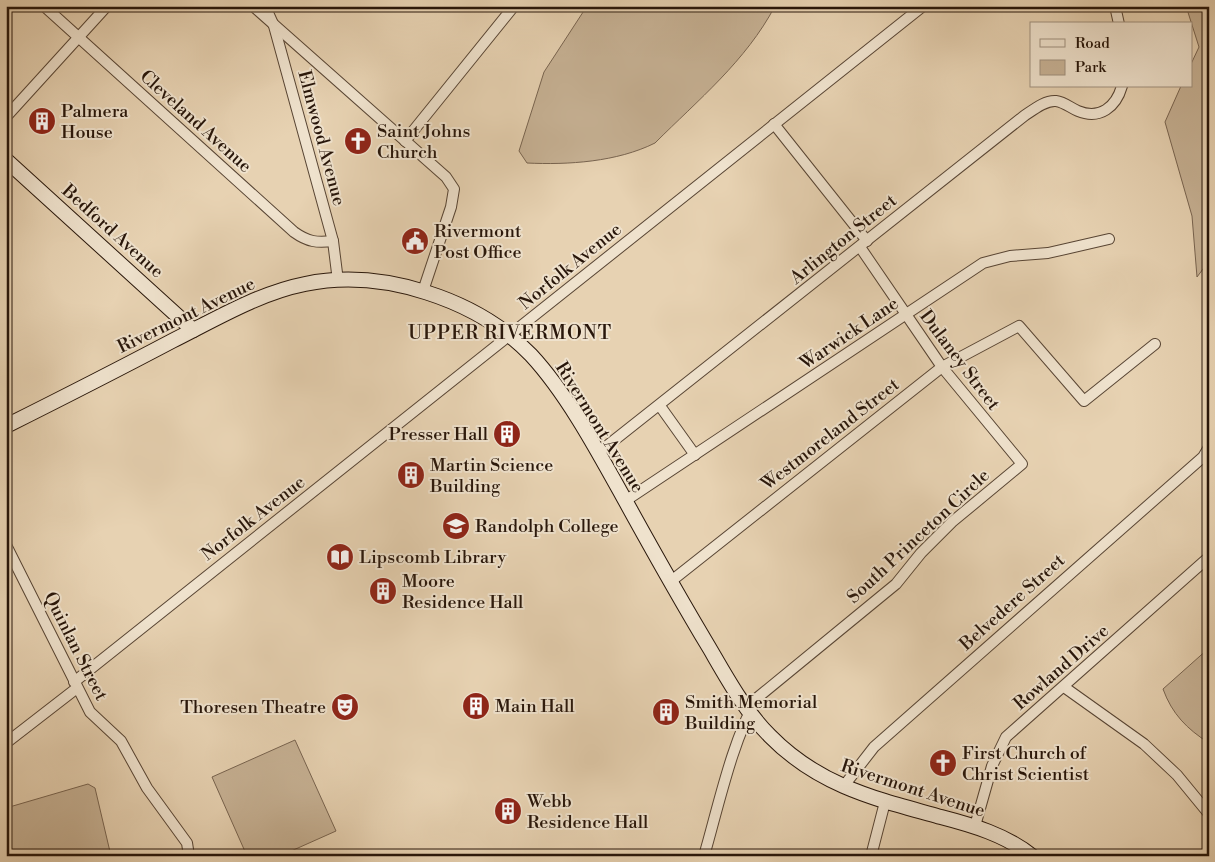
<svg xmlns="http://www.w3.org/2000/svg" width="1215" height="862" font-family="'Libre Bodoni',serif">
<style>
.green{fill:#c7b295;stroke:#786450}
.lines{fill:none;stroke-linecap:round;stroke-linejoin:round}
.street-casing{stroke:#584534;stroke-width:12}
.secondary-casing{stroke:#28160a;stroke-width:16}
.street{stroke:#efe2cd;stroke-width:10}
.secondary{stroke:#efe2cd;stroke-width:14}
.labels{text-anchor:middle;stroke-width:4;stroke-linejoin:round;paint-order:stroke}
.poi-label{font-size:18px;fill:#28160a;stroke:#efe2cd;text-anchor:start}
.street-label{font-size:18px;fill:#28160a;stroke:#efe2cd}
.neighbourhood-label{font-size:19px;letter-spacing:1px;fill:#28160a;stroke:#efe2cd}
</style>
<rect width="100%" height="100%" fill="#e7d2b2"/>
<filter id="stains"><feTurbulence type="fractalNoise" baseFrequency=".004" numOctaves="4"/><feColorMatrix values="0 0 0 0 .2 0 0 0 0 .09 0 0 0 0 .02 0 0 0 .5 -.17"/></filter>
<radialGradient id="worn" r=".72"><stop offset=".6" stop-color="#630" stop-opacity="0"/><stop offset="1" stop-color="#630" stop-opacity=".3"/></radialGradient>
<!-- green -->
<g class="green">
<path d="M587 6H775C746 61 698 100 655 143 617 162 568 165 527 163L519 151 544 72Z"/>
<polygon points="1186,6 1209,6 1209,261 1197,277 1192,216 1165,122 1181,86 1191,86 1191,64 1199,47"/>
<path d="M1209 648V743C1187 729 1172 714 1163 689Z"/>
<polygon points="295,740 336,831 280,856 247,856 212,777"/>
<polygon points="88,784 95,788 111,856 6,856 6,808"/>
</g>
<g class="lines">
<!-- street casing -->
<g class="street-casing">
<g id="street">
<path d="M44 6 294 232C308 242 317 243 333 241"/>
<polyline points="253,6 446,177 454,189 451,207 423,291"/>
<polyline points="265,6 274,26 333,241 338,281"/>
<polyline points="1115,6 1119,24"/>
<polyline points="6,117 107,6"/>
<polyline points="774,124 867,241"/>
<polyline points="405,141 514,6"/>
<polyline points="660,406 695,455"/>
<path d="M598 453 1024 116C1033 110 1045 100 1056 101 1064 102 1071 108 1078 111 1100 120 1116 107 1122 86"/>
<polyline points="625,501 983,263 1010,256 1048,253 1109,239"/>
<polyline points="6,545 90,712 121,741 147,788 187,843 189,856"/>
<polyline points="670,582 942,367 1019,326 1084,401 1155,344"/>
<polyline points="74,682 923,6"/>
<polyline points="1064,687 1144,744 1177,775 1209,814"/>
<polyline points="6,743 77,688"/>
<polyline points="843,787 874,747 1203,457 1209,447"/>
<polyline points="975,826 992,766 1006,737 1209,557"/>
<path d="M704 856C718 808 732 741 757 698L896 584 921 553 952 522 1022 464 942 367 860 247"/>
<polyline points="871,856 885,802"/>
</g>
</g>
<!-- secondary casing -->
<g class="secondary-casing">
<g id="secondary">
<polyline points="6,160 193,330"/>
<path d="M6 426C62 398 117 370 172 341 214 320 259 293 305 284 382 268 477 299 531 355 570 397 603 461 631 511 657 558 683 604 710 649 728 680 745 711 770 736 819 786 876 799 941 817 972 825 1006 835 1032 856"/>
</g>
</g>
<!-- street -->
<use href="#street" class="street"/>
<!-- secondary -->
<use href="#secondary" class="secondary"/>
</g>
<!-- icons -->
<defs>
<g id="building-disc" transform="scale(1.4375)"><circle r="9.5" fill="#8f2418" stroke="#efe2cd"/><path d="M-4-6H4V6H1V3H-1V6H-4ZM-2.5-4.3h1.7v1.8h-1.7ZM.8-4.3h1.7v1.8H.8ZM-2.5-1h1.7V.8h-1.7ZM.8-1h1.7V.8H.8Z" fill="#fff"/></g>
<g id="church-disc" transform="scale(1.4375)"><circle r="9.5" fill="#8f2418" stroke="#efe2cd"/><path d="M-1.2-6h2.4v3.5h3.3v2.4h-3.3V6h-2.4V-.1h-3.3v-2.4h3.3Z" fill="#fff"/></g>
<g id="civic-disc" transform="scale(1.4375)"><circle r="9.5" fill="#8f2418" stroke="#efe2cd"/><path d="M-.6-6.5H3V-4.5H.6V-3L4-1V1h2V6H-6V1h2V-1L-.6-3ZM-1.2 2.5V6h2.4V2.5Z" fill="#fff"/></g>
<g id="university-disc" transform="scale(1.4375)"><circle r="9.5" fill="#8f2418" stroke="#efe2cd"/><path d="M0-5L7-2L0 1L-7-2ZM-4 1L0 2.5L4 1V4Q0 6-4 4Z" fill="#fff"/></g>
<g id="library-disc" transform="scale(1.4375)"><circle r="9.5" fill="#8f2418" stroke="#efe2cd"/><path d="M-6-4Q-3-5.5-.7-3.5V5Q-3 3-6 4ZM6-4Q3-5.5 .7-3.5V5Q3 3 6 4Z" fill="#fff"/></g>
<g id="theatre-disc" transform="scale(1.4375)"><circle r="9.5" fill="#8f2418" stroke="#efe2cd"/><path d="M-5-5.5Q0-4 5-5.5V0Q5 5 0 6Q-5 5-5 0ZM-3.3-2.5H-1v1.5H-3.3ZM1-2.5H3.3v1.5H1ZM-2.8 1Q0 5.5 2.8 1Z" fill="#fff"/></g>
</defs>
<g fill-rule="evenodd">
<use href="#building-disc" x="42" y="121"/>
<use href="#church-disc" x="358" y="141"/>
<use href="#civic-disc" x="415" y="241"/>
<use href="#building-disc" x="507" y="434"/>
<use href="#building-disc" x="411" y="475"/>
<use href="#university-disc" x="456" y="526"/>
<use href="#library-disc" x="340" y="557"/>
<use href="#building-disc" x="383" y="591"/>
<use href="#building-disc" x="476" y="706"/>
<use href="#theatre-disc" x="345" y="707"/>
<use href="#building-disc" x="666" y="712"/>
<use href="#church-disc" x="943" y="763"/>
<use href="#building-disc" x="508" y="811"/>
</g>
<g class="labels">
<!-- poi labels -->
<g class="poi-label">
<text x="61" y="117">Palmera<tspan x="61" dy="21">House</tspan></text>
<text x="377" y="137">Saint Johns<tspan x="377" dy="21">Church</tspan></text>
<text x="434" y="237">Rivermont<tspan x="434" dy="21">Post Office</tspan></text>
<text x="488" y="440" text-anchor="end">Presser Hall</text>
<text x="430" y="471">Martin Science<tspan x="430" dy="21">Building</tspan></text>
<text x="475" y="532">Randolph College</text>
<text x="359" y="563">Lipscomb Library</text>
<text x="402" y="587">Moore<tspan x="402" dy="21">Residence Hall</tspan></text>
<text x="685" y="708">Smith Memorial<tspan x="685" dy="21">Building</tspan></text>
<text x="495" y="712">Main Hall</text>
<text x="326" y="713" text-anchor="end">Thoresen Theatre</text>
<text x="962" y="759">First Church of<tspan x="962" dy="21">Christ Scientist</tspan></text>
<text x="527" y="807">Webb<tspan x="527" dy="21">Residence Hall</tspan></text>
</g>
<!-- street labels -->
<g class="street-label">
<text transform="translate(196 121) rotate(42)" y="6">Cleveland Avenue</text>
<text transform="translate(322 138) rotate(75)" y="6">Elmwood Avenue</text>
<text transform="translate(113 231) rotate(42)" y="6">Bedford Avenue</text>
<text transform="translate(843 239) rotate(-39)" y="6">Arlington Street</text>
<text transform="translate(570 266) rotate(-39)" y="6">Norfolk Avenue</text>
<text transform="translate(186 315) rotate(-26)" y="6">Rivermont Avenue</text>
<text transform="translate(849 333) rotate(-34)" y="6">Warwick Lane</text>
<text transform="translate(960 360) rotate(53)" y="6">Dulaney Street</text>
<text transform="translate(600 427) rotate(58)" y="6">Rivermont Avenue</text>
<text transform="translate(830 434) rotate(-38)" y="6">Westmoreland Street</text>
<text transform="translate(253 518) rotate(-38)" y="6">Norfolk Avenue</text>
<text transform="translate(918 536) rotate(-43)" y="6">South Princeton Circle</text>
<text transform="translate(1012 602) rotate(-42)" y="6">Belvedere Street</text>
<text transform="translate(76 646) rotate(63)" y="6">Quinlan Street</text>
<text transform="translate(1061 667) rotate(-41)" y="6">Rowland Drive</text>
<text transform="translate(913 788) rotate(18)" y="6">Rivermont Avenue</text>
</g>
<!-- neighbourhood labels -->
<g class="neighbourhood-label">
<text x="510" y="339">UPPER RIVERMONT</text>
</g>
</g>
<!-- margin -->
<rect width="1215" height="862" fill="none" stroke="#e7d2b2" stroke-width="25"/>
<rect x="8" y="8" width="1200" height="847" fill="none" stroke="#28160a" stroke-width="2.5"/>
<rect x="12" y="12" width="1190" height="837" fill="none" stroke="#28160a"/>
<!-- legend -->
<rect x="1030" y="22" width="162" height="65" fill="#efe2cd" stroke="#9f907f"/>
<rect x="1040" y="39" width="25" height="8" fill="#efe2cd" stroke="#9f907f"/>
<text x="1075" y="48" font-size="15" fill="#28160a">Road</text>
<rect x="1040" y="60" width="25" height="15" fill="#c7b295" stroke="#9f907f"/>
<text x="1075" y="72" font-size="15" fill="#28160a">Park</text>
<rect width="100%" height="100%" filter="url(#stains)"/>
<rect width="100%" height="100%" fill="url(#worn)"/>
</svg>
